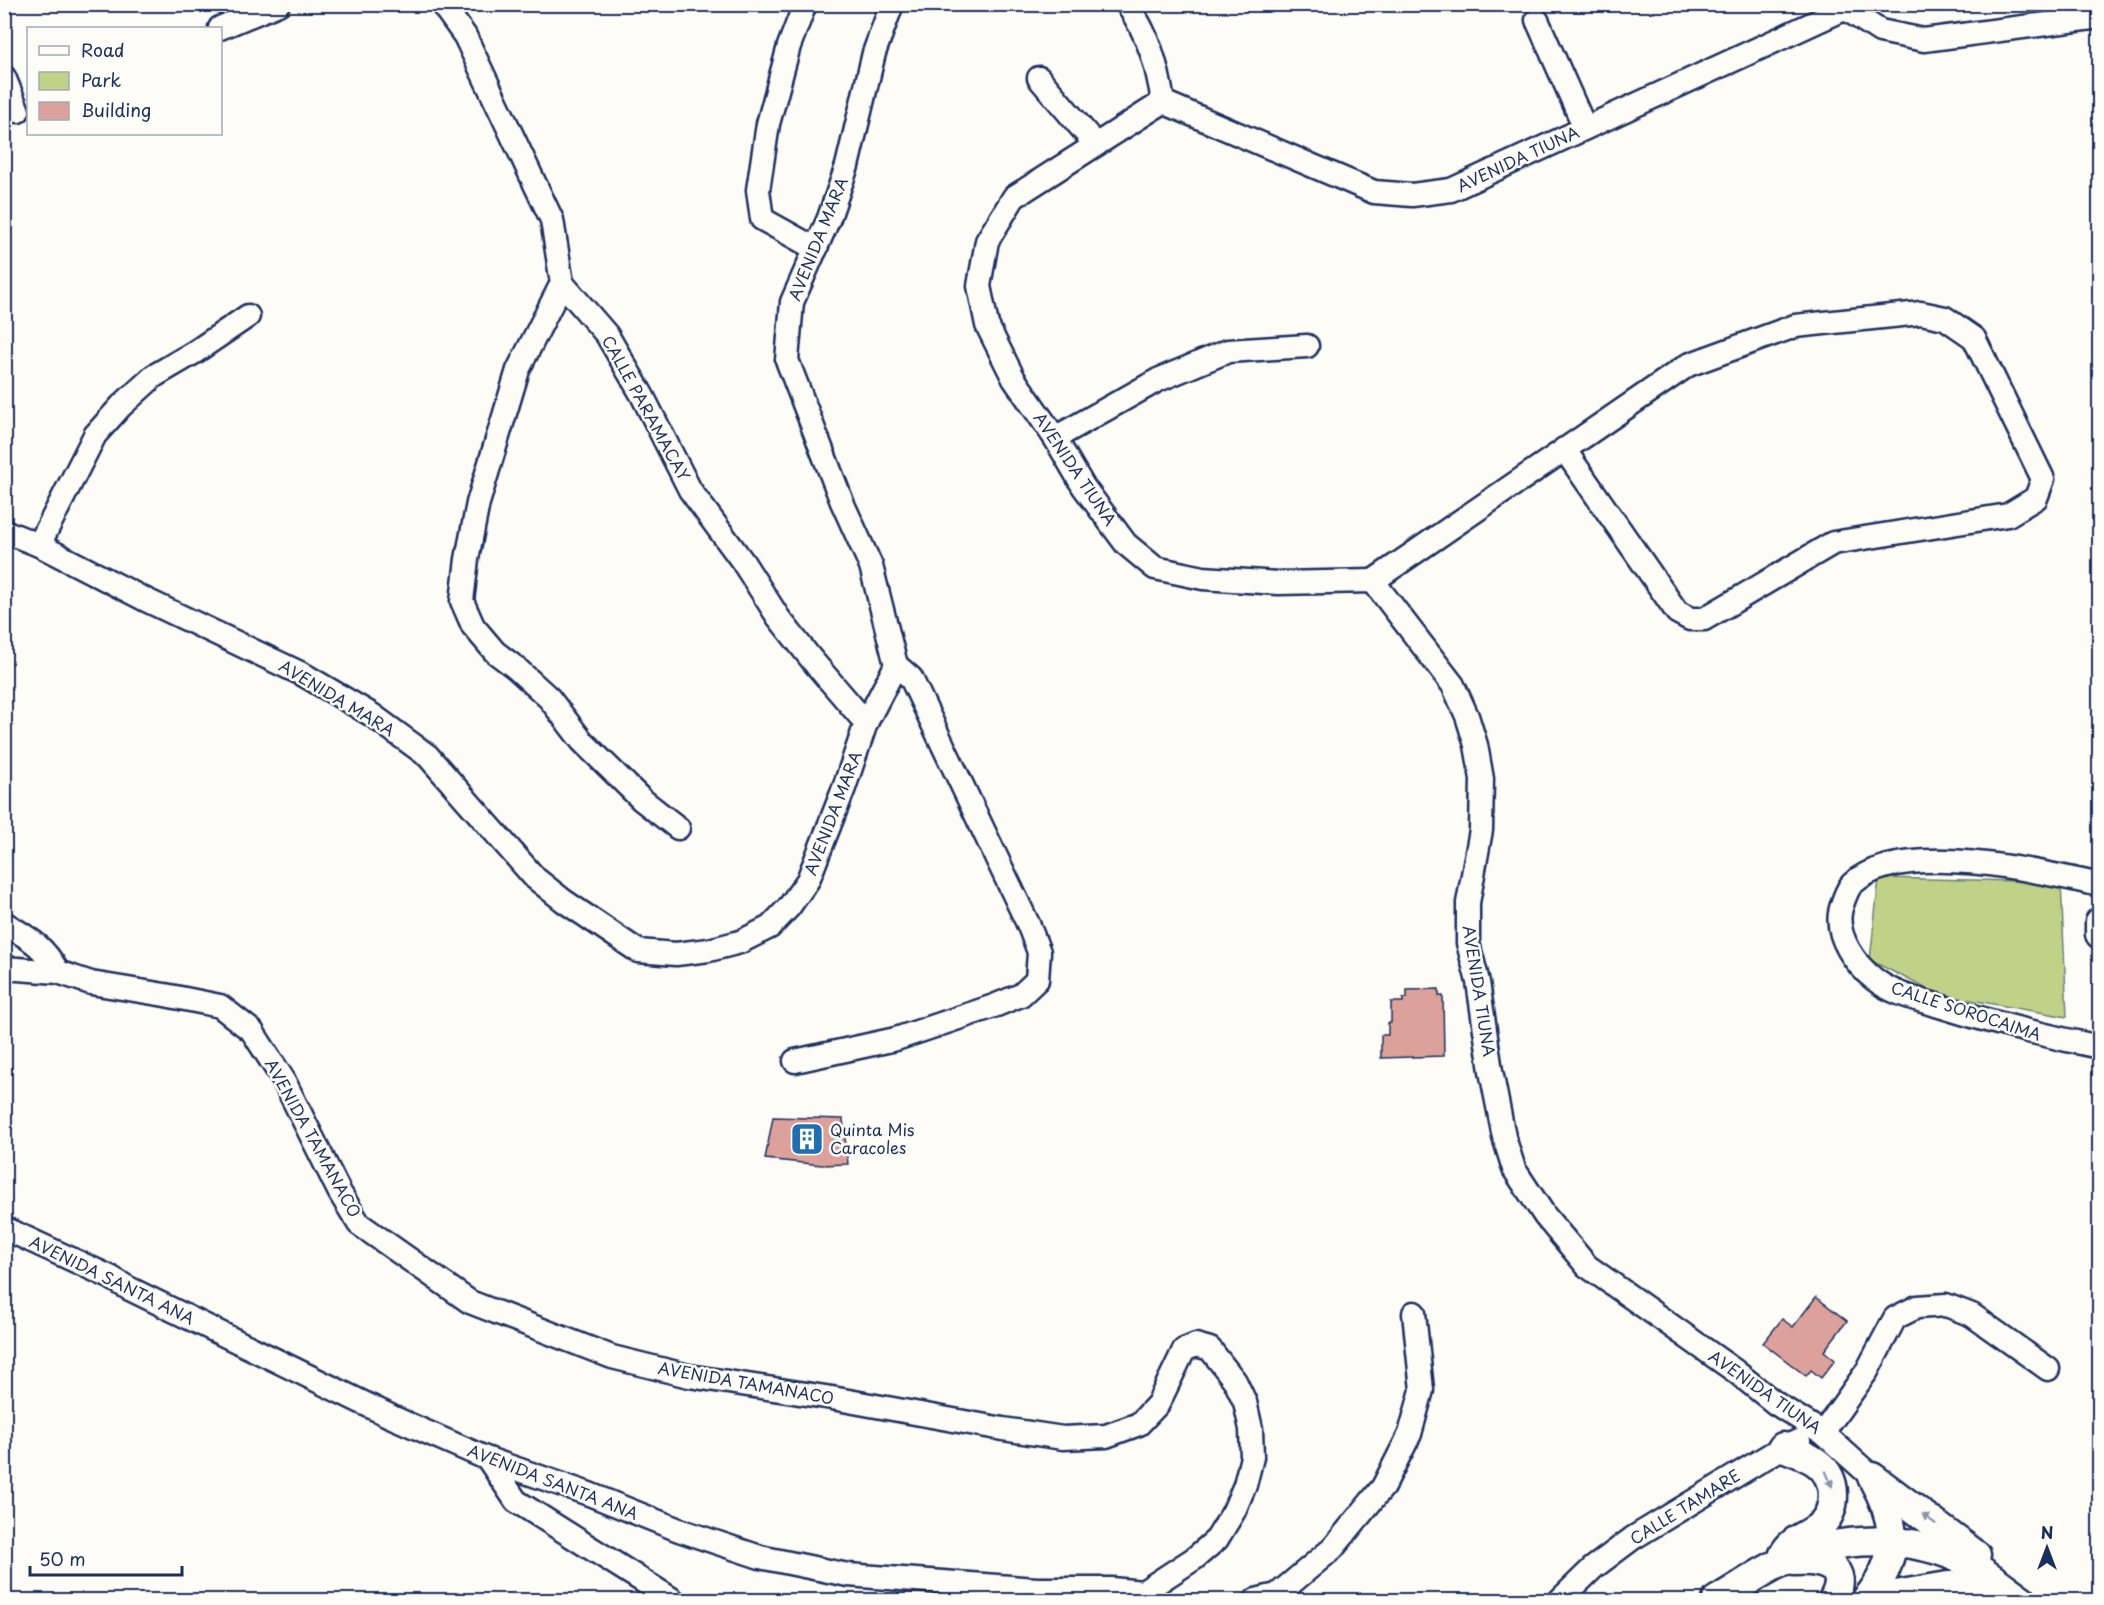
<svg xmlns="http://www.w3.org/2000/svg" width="2104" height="1605" font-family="'Playpen Sans',sans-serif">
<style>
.green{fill:#bfd288;stroke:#6d8073;stroke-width:1.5}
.building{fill:#dba19a;stroke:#1b2f5e;stroke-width:1.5}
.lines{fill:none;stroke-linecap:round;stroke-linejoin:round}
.minor-casing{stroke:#1b2f5e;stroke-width:27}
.tertiary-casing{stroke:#1b2f5e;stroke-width:33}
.minor{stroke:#fdfcf7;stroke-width:22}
.tertiary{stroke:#fdfcf7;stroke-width:28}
.oneway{fill:#8c96aa}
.labels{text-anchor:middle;stroke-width:5;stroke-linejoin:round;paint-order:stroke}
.street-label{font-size:16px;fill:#1b2f5e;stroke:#fdfcf7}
.poi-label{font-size:16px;fill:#1b2f5e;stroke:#fdfcf7;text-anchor:start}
</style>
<rect width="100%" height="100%" fill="#fdfcf7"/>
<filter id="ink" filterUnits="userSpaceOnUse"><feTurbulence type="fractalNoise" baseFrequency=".0167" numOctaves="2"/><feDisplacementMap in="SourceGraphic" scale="12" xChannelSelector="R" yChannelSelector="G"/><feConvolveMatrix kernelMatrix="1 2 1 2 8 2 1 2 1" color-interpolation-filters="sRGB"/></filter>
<g filter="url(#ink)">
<!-- green -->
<polygon class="green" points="1879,878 2061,882 2067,1017 1937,994 1870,960"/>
<!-- building -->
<g class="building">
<polygon points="1439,989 1439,996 1443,996 1444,1056 1381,1058 1381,1035 1388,1035 1388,1023 1391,1023 1391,1002 1403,1002 1403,998 1407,998 1407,990"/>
<polygon points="773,1117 843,1119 848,1164 822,1165 765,1159"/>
<polygon points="1816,1297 1847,1321 1824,1351 1835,1360 1821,1378 1811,1370 1806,1376 1763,1343 1782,1319 1793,1327"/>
</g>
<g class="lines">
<!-- minor casing -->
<g class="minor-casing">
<g id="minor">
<polyline points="442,4 465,36 552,220 562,283 607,335 642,395 690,490 743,562 778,617 812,660 866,723"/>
<polyline points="805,4 789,46 768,124 758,190 762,219 816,249"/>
<path d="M1127 4C1149 36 1157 64 1163 102"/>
<polyline points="1843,4 1846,9 1880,31 1924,40 2100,17"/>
<polyline points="1537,20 1585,128"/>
<polyline points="220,28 278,4"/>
<polyline points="4,77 18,111"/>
<polyline points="1039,78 1096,145"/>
<polyline points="1163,102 1014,197 987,241 979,286 987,325 1014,379 1055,438 1083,486 1126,544 1155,568 1203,578 1278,583 1373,581 1453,685 1467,716 1476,745 1482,779 1481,830 1468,903 1468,943 1478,982 1491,1071 1504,1137 1514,1169 1545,1216 1587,1266 1735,1371 1775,1403 1823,1433 1872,1477"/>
<polyline points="1163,102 1374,192 1412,195 1451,190 1855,4"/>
<polyline points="562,283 518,370 478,503 467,559 462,601 473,626 495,652 516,668 549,698 582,741 641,799 678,828"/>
<polyline points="1055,438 1158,380 1228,351 1307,346"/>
<polyline points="4,531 39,545 144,599 304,675 372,715 428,756 535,878 564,901 638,951 676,954 709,950 740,942 770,927 789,907 808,880 844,788 866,723 896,665 871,566 842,502 787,360 792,302 829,218 847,166 874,53 892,4"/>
<polyline points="39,545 95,435 121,406 154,376 195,352 248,316"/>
<polyline points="1373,581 1688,365 1795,326 1921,313 1945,318 1974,338 2043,479 2036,498 2008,515 1833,543 1704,619 1690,619 1677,612 1564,449"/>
<path d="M2100 885C2040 871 1900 839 1852 884 1847 889 1841 906 1840 913 1836 937 1856 965 1874 979 1891 993 1916 999 1936 1005 1990 1022 2044 1036 2100 1047"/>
<path d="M4 923C30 939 43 945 58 972"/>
<polyline points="4,968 58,972 91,983 165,995 220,1006 252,1031 283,1079 340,1193 359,1224 470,1302 612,1357 689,1376 832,1398 1003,1429 1063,1438 1106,1436 1139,1424 1158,1404 1184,1350 1196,1345 1210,1349 1235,1381 1245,1402 1251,1429 1252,1457 1245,1485 1234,1511 1217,1539 1195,1558 1143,1592"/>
<polyline points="795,1061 896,1039 994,1006 1021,995 1037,980 1039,952 1029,926 911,678 896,665"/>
<polyline points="4,1228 110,1277 128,1288 392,1417 488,1459 589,1494 679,1530 760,1557 848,1575 1037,1589 1111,1589 1143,1592 1150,1596 1151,1600"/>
<polyline points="1823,1433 1867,1371 1895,1318 1917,1307 1946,1305 1972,1315 2048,1369"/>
<polyline points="488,1459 516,1501 673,1600"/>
<polyline points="1256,1600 1277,1595 1333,1548 1383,1487 1410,1434 1422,1390 1414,1313"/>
<polyline points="1560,1600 1593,1568 1633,1538 1783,1447 1799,1441"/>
</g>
</g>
<!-- tertiary casing -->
<g class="tertiary-casing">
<g id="tertiary">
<polyline points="2100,922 2100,934"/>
<path d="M1783 1447C1808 1456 1833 1465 1833 1495 1833 1509 1828 1520 1817 1528 1805 1537 1791 1540 1784 1554"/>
<polyline points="1872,1477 1976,1555"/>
<path d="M1794 1561C1821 1559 1852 1566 1833 1600"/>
<path d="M1717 1600C1738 1588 1758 1573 1780 1563 1835 1535 1915 1533 1970 1564 1988 1574 2005 1588 2022 1600"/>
<path d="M1866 1600C1899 1560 1899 1526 1874 1481"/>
<polyline points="1867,1600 1948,1586 2002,1586"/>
</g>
</g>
<!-- minor -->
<use href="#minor" class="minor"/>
<!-- tertiary -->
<use href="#tertiary" class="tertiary"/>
</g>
<!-- one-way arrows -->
<defs><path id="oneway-solid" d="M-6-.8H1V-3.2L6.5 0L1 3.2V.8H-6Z" transform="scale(1.5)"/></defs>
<g class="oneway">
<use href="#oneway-solid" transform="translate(1829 1479) rotate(68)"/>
<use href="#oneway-solid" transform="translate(1929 1519) rotate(-143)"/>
</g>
</g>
<!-- icons -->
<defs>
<g id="building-square" transform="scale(1.725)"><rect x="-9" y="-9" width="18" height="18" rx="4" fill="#1f6fb2" stroke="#fdfcf7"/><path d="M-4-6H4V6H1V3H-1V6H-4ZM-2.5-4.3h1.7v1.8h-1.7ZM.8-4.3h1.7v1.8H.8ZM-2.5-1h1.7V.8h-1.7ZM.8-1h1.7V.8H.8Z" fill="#fff"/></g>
</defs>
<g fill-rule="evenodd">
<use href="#building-square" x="807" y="1139"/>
</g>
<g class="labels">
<!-- street labels -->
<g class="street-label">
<text transform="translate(1518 159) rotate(-25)" y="6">AVENIDA TIUNA</text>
<text transform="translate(818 239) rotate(-68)" y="6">AVENIDA MARA</text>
<text transform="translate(646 408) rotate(61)" y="6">CALLE PARAMACAY</text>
<text transform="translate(1075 469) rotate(56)" y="6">AVENIDA TIUNA</text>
<text transform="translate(337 698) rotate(31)" y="6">AVENIDA MARA</text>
<text transform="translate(833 813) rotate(-69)" y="6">AVENIDA MARA</text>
<text transform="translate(1479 991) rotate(81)" y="6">AVENIDA TIUNA</text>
<text transform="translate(1966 1011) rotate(18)" y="6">CALLE SOROCAIMA</text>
<text transform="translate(313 1138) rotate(61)" y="6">AVENIDA TAMANACO</text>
<text transform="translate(112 1280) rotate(26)" y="6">AVENIDA SANTA ANA</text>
<text transform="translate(746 1383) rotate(10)" y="6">AVENIDA TAMANACO</text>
<text transform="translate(1765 1392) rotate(35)" y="6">AVENIDA TIUNA</text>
<text transform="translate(553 1482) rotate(21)" y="6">AVENIDA SANTA ANA</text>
<text transform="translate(1685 1507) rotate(-32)" y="6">CALLE TAMARE</text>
</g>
<!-- poi labels -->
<g class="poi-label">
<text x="830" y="1136">Quinta Mis<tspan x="830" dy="18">Caracoles</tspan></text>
</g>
</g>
<!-- margin -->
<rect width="2104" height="1605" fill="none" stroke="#fdfcf7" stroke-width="24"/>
<rect x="12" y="12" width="2080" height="1581" fill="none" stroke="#1b2f5e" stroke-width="2" filter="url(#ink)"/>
<!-- legend -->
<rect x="27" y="27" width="195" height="108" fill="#fdfcf7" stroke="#a3aaba" stroke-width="1.5"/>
<rect x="39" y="46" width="30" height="9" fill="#fdfcf7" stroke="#a3aaba" stroke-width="1.5"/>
<text x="81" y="57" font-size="18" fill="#1b2f5e">Road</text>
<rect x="39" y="72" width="30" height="18" fill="#bfd288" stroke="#a3aaba" stroke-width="1.5"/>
<text x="81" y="87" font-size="18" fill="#1b2f5e">Park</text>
<rect x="39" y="102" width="30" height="18" fill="#dba19a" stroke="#a3aaba" stroke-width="1.5"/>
<text x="81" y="117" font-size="18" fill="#1b2f5e">Building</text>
<!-- north arrow -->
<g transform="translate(2047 1548)" stroke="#fdfcf7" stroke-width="4.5" paint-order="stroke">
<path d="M0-4.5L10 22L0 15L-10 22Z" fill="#1b2f5e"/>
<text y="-9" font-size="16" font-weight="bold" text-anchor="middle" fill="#1b2f5e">N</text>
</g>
<!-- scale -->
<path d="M30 1566v9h152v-9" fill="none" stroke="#1b2f5e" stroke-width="3"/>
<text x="39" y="1566" font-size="18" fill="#1b2f5e" stroke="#fdfcf7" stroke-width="4.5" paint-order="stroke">50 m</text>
</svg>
